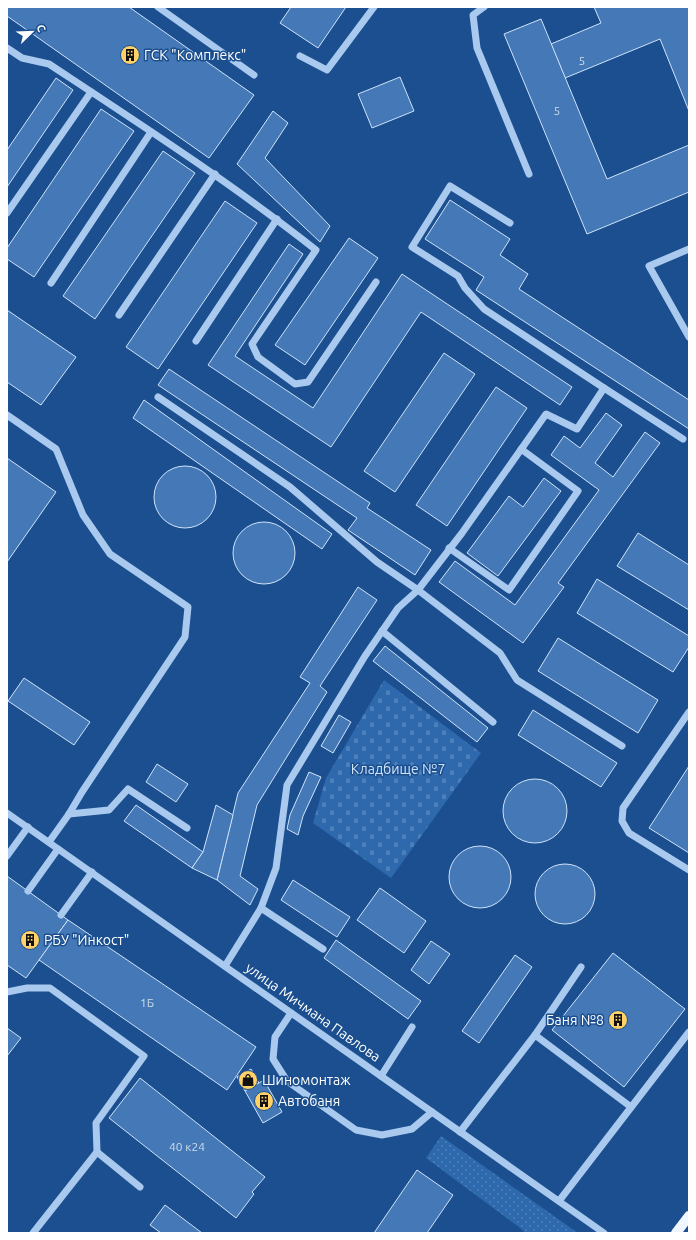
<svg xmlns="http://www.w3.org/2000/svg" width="696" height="1240" font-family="Ubuntu,sans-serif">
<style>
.green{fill:url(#green-dots)}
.cemetery{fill:url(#cemetery-stones)}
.building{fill:#4478b7;stroke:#cfe3fa}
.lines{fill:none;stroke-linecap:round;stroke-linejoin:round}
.minor{stroke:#a9c9ee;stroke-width:7}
.major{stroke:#f0f6ff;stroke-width:10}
.labels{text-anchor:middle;stroke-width:3;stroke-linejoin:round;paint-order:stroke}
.number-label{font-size:12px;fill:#d0dded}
.poi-label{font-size:14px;fill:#fff;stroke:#1b4f8f;text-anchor:start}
.park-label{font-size:14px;fill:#cfe3fa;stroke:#1b4f8f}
.street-label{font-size:14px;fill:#fff;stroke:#1b4f8f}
</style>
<defs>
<pattern id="green-dots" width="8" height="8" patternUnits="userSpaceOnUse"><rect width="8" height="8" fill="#2e69ad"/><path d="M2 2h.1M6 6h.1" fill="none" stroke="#4d80b9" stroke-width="1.8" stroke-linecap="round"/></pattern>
<pattern id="cemetery-stones" width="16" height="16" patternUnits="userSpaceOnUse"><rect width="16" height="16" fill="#2e69ad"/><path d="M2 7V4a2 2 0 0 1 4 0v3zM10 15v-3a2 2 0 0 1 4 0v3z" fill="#4d80b9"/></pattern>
</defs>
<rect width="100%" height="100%" fill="#1b4f8f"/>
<!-- green -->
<polygon class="green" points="441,1136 578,1233 522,1233 524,1231 426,1158"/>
<!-- cemetery -->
<polygon class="cemetery" points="384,680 481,753 391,878 313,823 326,778"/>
<!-- building -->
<g class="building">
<polygon points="7,7 129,7 254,95 209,158 7,16"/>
<polygon points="291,7 346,7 318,48 280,23"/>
<polygon points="594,7 689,7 689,111 660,39 565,78 551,44 601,23"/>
<polygon points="541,19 607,179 689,145 689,192 587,234 504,34"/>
<polygon points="400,77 414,111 372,128 358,94"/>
<polygon points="56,78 73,90 7,187 7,150"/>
<polygon points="101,109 134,131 34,277 7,259 7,248"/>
<polygon points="273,111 288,123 265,158 330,226 320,242 237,164"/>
<polygon points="163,151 195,173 95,319 63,296"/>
<polygon points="450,200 510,239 500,255 528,274 519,289 689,400 689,429 476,290 484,277 425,239"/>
<polygon points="225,201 257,223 158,369 126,347"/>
<polygon points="349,238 378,258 305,365 275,345"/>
<polygon points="289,244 303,254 235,356 313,408 402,274 572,387 560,405 421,312 331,447 208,365"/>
<polygon points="7,310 76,357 41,405 7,382"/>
<polygon points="444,353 475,374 395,492 364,471"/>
<polygon points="169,369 370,503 367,508 431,550 415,575 348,530 357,518 158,385"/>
<polygon points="496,387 527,408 447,526 416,505"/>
<polygon points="144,400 332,534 322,549 133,418"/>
<polygon points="606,413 622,425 595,463 613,477 645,432 660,443 558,583 564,587 523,643 439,582 455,561 515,605 599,490 551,455 564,436 580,448"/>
<polygon points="7,458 56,492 7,562"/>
<circle cx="185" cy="497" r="31"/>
<polygon points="544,478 561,491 498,576 467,553 509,496 523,507"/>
<circle cx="264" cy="553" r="31"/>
<polygon points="638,533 689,565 689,610 617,566"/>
<polygon points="597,579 689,636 689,647 673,672 577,613"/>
<polygon points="358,587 377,600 320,686 327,692 257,805 240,876 258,889 250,905 217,880 238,793 310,683 300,677"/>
<polygon points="558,638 658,700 638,733 538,671"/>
<polygon points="385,646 488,728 477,742 373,661"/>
<polygon points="24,678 90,722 74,745 8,701"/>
<polygon points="533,710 617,763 601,787 518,735"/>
<polygon points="339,715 351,722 333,753 321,746"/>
<polygon points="157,764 188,784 176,802 146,782"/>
<polygon points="689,766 689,853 649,828"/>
<polygon points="309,772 321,777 303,816 298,835 287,829 290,815"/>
<circle cx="535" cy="811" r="32"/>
<polygon points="136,805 203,852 192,868 124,821"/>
<polygon points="216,805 233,815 217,880 192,868 203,852"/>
<circle cx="480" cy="877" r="31"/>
<circle cx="565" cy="894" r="30"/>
<polygon points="7,876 68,920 26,978 7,965"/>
<polygon points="293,880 350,917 337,937 281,900"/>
<polygon points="380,888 426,921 404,953 357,920"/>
<polygon points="68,920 256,1047 227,1090 39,960"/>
<polygon points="336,940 421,1001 408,1019 324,958"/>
<polygon points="431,941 450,954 429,984 411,970"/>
<polygon points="613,953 685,1009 624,1087 552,1030"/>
<polygon points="515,955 532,967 479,1043 462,1031"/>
<polygon points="7,1028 21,1038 7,1056"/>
<polygon points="251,1069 259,1083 245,1091 237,1077"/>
<polygon points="140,1078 265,1177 252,1192 254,1194 236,1218 109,1118"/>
<polygon points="264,1080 282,1112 263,1123 245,1091"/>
<polygon points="417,1170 453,1195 427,1233 374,1233"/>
<polygon points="165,1205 202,1233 161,1233 150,1225"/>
</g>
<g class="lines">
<!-- minor -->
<g class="minor">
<polyline points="158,7 254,75"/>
<polyline points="484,7 473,15 477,48 529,174"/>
<path d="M7 48 22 58 49 64C140 124 231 183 316 250L252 344 258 357 295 384 308 382 376 282"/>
<polyline points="300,56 327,70 374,7"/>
<polyline points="7,213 91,92"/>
<polyline points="689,249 649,266 689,337"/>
<polyline points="51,283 151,132"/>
<polyline points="119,315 215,174"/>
<polyline points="196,341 277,219"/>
<polyline points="604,388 683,439"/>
<polyline points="158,397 290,487 377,562 418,590 500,653 517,680 622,746"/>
<polyline points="7,415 56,449 83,515 110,554 188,607 185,637 82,792 69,814 49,842"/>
<polyline points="449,548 509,590 578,491 521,449"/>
<polyline points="382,631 493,722"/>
<polyline points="689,712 623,808 622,821 629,833 689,870"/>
<polyline points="7,813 604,1233"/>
<polyline points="69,814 109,810 128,789 187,828"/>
<polyline points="7,856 28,827"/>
<polyline points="28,891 58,849"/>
<polyline points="261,908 323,949"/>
<polyline points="61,915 92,872"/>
<polyline points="225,966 261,908 276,868 287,785 365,656 398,608 418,590 462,533 546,414 577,429 604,388 484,309 465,288 458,276 412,247 450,186 510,223"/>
<polyline points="7,992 27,988 50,988 144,1056 96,1123 97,1152 33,1233"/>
<polyline points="291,1013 275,1037 273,1059 287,1081 356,1130 382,1135 412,1129 432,1112"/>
<polyline points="535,1035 631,1107"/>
<polyline points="381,1076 412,1027"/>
<polyline points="460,1132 535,1035 581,967"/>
<polyline points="97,1152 140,1187"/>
<polyline points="559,1201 689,1032"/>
</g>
<!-- major -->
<polyline class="major" points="676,1233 689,1216"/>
</g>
<!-- icons -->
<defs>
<g id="building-disc" transform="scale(1)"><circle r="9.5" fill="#ffd166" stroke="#1b4f8f"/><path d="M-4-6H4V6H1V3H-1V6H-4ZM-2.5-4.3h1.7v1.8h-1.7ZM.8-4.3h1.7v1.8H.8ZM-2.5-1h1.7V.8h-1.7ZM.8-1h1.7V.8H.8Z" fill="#111"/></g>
<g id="shop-disc" transform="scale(1)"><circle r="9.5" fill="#ffd166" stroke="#1b4f8f"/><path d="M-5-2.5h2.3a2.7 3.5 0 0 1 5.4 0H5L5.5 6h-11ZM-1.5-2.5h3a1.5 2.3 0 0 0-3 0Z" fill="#111"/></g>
</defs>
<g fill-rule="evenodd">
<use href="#building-disc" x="130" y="55"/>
<use href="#building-disc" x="30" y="940"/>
<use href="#building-disc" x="618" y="1020"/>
<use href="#shop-disc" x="248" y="1080"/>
<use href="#building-disc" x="264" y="1101"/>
</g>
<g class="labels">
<!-- number labels -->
<g class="number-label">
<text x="582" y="65">5</text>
<text x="557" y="115">5</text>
<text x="147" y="1007">1Б</text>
<text x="187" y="1151">40 к24</text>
</g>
<!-- poi labels -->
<g class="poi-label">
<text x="144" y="60">ГСК "Комплекс"</text>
<text x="44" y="945">РБУ "Инкост"</text>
<text x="604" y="1025" text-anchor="end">Баня №8</text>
<text x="262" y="1085">Шиномонтаж</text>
<text x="278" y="1106">Автобаня</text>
</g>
<!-- park labels -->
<g class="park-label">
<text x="398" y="774">Кладбище №7</text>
</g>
<!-- street labels -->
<g class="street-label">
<text transform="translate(313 1012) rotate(35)" y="5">улица Мичмана Павлова</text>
</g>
</g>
<!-- border -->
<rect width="696" height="1240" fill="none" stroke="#ffffff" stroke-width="16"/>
<!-- north arrow -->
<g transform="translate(32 32) rotate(67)" stroke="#1b4f8f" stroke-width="3" paint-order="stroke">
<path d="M0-3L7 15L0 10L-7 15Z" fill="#ffffff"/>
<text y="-6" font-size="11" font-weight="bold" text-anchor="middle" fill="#ffffff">С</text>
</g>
</svg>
